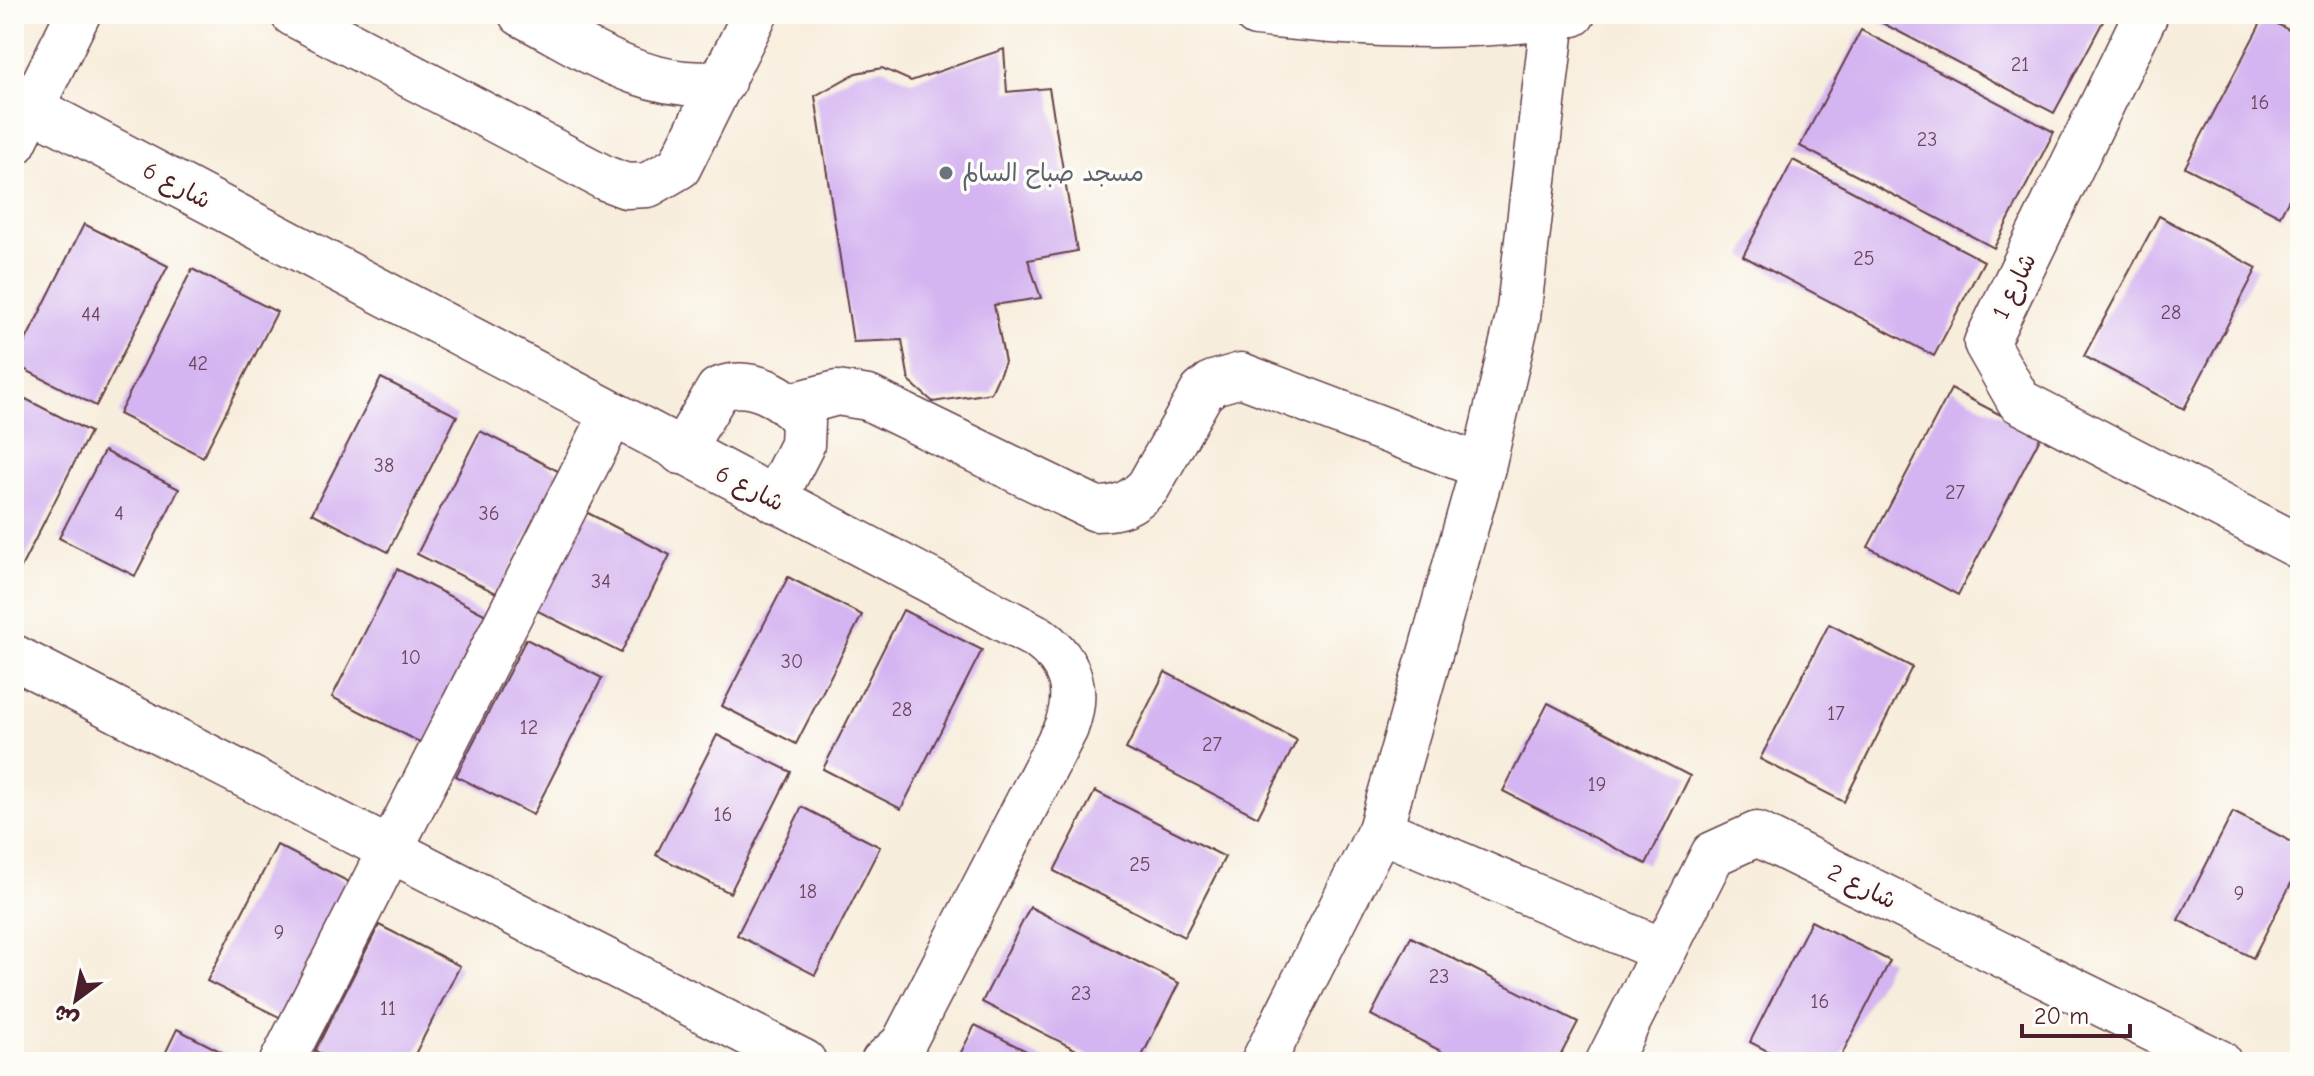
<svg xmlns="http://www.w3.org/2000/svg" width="2314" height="1076" font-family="'Comic Neue','Playpen Sans Arabic',sans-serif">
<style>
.building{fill:#d4b4f1}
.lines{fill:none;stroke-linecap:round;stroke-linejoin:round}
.minor-casing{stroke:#643e46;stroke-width:47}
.minor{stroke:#fff;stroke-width:44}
.worship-dot{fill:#6b7280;stroke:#fdfcf7;stroke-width:3}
.labels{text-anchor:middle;stroke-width:7;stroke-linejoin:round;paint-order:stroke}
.number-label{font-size:20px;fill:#6c445c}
.worship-label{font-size:24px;fill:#5b616d;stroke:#fdfcf7;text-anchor:start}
.street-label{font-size:24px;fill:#4a1f2b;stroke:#fdfcf7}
</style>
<rect width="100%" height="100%" fill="#fdfcf7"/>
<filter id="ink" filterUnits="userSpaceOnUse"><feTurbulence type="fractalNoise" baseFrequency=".0125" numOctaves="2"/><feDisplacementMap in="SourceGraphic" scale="16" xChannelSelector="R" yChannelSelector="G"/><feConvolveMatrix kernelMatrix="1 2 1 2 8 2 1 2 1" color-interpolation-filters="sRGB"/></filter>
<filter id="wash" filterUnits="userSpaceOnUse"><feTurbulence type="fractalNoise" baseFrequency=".006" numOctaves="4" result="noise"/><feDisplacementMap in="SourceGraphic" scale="32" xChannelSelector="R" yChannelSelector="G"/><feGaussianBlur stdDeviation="1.8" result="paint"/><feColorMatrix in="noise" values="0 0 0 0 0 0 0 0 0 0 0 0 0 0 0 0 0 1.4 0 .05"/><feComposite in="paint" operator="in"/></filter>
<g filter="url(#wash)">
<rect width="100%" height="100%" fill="#f7eddc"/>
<g id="blocks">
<!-- building -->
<g class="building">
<polygon points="1865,14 2107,14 2054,113"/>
<polygon points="2264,17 2300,36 2300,178 2280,216 2185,167"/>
<polygon points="1861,30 2054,132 1994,248 1800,146"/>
<polygon points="1004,49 1007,92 1049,88 1077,251 1028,260 1041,298 994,305 1005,362 991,393 933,402 909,381 902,340 853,342 815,96 856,73 882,68 911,81"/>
<polygon points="1793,160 1984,261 1934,356 1743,256"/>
<polygon points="2159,216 2257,268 2184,409 2084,356"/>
<polygon points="84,224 168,266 96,406 14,364"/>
<polygon points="192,269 277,312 203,457 119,414"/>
<polygon points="381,378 457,416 388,552 312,513"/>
<polygon points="1951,389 2041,436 1958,595 1868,547"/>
<polygon points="14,393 90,432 14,581"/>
<polygon points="480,431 560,472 498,594 417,554"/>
<polygon points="104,451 179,489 135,576 59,538"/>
<polygon points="582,510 670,555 621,653 532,608"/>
<polygon points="397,569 490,617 425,745 332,697"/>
<polygon points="788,577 862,615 796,744 722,706"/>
<polygon points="903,610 982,650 901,809 823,769"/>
<polygon points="1829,624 1912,667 1844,802 1760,759"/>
<polygon points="526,639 602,678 533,815 456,776"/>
<polygon points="1165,672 1297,740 1258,817 1126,749"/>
<polygon points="1548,703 1690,776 1646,864 1503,791"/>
<polygon points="717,735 791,772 730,893 656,855"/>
<polygon points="1095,791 1225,857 1184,937 1054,871"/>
<polygon points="802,807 880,847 815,975 737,935"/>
<polygon points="2233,812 2300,846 2300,866 2253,958 2178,920"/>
<polygon points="277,845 351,883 283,1019 207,981"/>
<polygon points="1030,907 1179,983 1139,1062 1100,1062 982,1002"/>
<polygon points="1811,921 1890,961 1838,1062 1789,1062 1750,1042"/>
<polygon points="379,925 460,966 411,1062 338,1062 315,1051"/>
<polygon points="1411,937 1578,1022 1557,1062 1462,1062 1371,1015"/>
<polygon points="975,1025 1048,1062 956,1062"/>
<polygon points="177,1029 241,1062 161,1062"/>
</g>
</g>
</g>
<g filter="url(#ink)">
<use href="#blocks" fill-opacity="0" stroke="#643e46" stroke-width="2"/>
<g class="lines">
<!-- minor casing -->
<g class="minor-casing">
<g id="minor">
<polyline points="293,14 605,178 626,186 648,185 679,167 755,14"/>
<path d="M521 14C587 48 646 93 723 82"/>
<path d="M1256 14C1360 25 1469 32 1573 14"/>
<polyline points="2146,14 1986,343 2019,401 2300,547"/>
<path d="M32 108 1039 638C1071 662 1080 690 1066 728L903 1044 883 1062"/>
<polyline points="14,143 78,14"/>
<path d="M789 406 837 393 868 398 1096 509C1119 509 1132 503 1148 487L1202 392 1213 383 1241 375 1483 467"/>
<path d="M681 452 718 390C747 376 787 396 803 422L802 445 774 500"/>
<polyline points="14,657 804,1062"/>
<polyline points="1380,830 1664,951"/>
<polyline points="282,1062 612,415"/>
<polyline points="1263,1062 1380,830 1483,467 1518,317 1553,18"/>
<polyline points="1608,1062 1713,854 1757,834 2219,1062"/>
</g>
</g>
<!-- minor -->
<use href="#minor" class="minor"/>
</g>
</g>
<!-- markers -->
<circle class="worship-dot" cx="946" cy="173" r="8"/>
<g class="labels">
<!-- number labels -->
<g class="number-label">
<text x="2020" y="71">21</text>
<text x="2260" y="109">16</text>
<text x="1927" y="146">23</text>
<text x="1864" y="265">25</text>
<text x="2171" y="319">28</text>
<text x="91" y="321">44</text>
<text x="198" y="370">42</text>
<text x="384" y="472">38</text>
<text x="1955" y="499">27</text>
<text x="119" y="520">4</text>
<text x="489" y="520">36</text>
<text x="601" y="588">34</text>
<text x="411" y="664">10</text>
<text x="792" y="668">30</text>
<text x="902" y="716">28</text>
<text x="1836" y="720">17</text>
<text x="529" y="734">12</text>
<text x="1212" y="751">27</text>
<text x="1597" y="791">19</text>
<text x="723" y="821">16</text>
<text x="1140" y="871">25</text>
<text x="808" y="898">18</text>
<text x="2239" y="900">9</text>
<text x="279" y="939">9</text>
<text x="1439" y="983">23</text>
<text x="1081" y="1000">23</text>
<text x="1820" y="1008">16</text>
<text x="388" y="1015">11</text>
</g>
<!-- worship labels -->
<g class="worship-label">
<text x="962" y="181">مسجد صباح السالم</text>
</g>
<!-- street labels -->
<g class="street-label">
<text transform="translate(177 185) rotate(28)" y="8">شارع 6</text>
<text transform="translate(2014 286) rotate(-64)" y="8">شارع 1</text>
<text transform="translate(750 488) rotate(27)" y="8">شارع 6</text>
<text transform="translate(1862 886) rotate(26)" y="8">شارع 2</text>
</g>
</g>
<!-- margin -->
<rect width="2314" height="1076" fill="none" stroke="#fdfcf7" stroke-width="48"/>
<!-- north arrow -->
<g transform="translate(76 1000) rotate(212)" stroke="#fdfcf7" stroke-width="6" paint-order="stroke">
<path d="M0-6L14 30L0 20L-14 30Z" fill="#4a1f2b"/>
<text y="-12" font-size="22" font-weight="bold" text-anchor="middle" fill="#4a1f2b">ش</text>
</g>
<!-- scale -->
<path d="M2022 1024v12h108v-12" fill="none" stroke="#4a1f2b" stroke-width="4"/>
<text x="2034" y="1024" font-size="24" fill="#4a1f2b" stroke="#fdfcf7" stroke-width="6" paint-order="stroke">20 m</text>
</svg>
